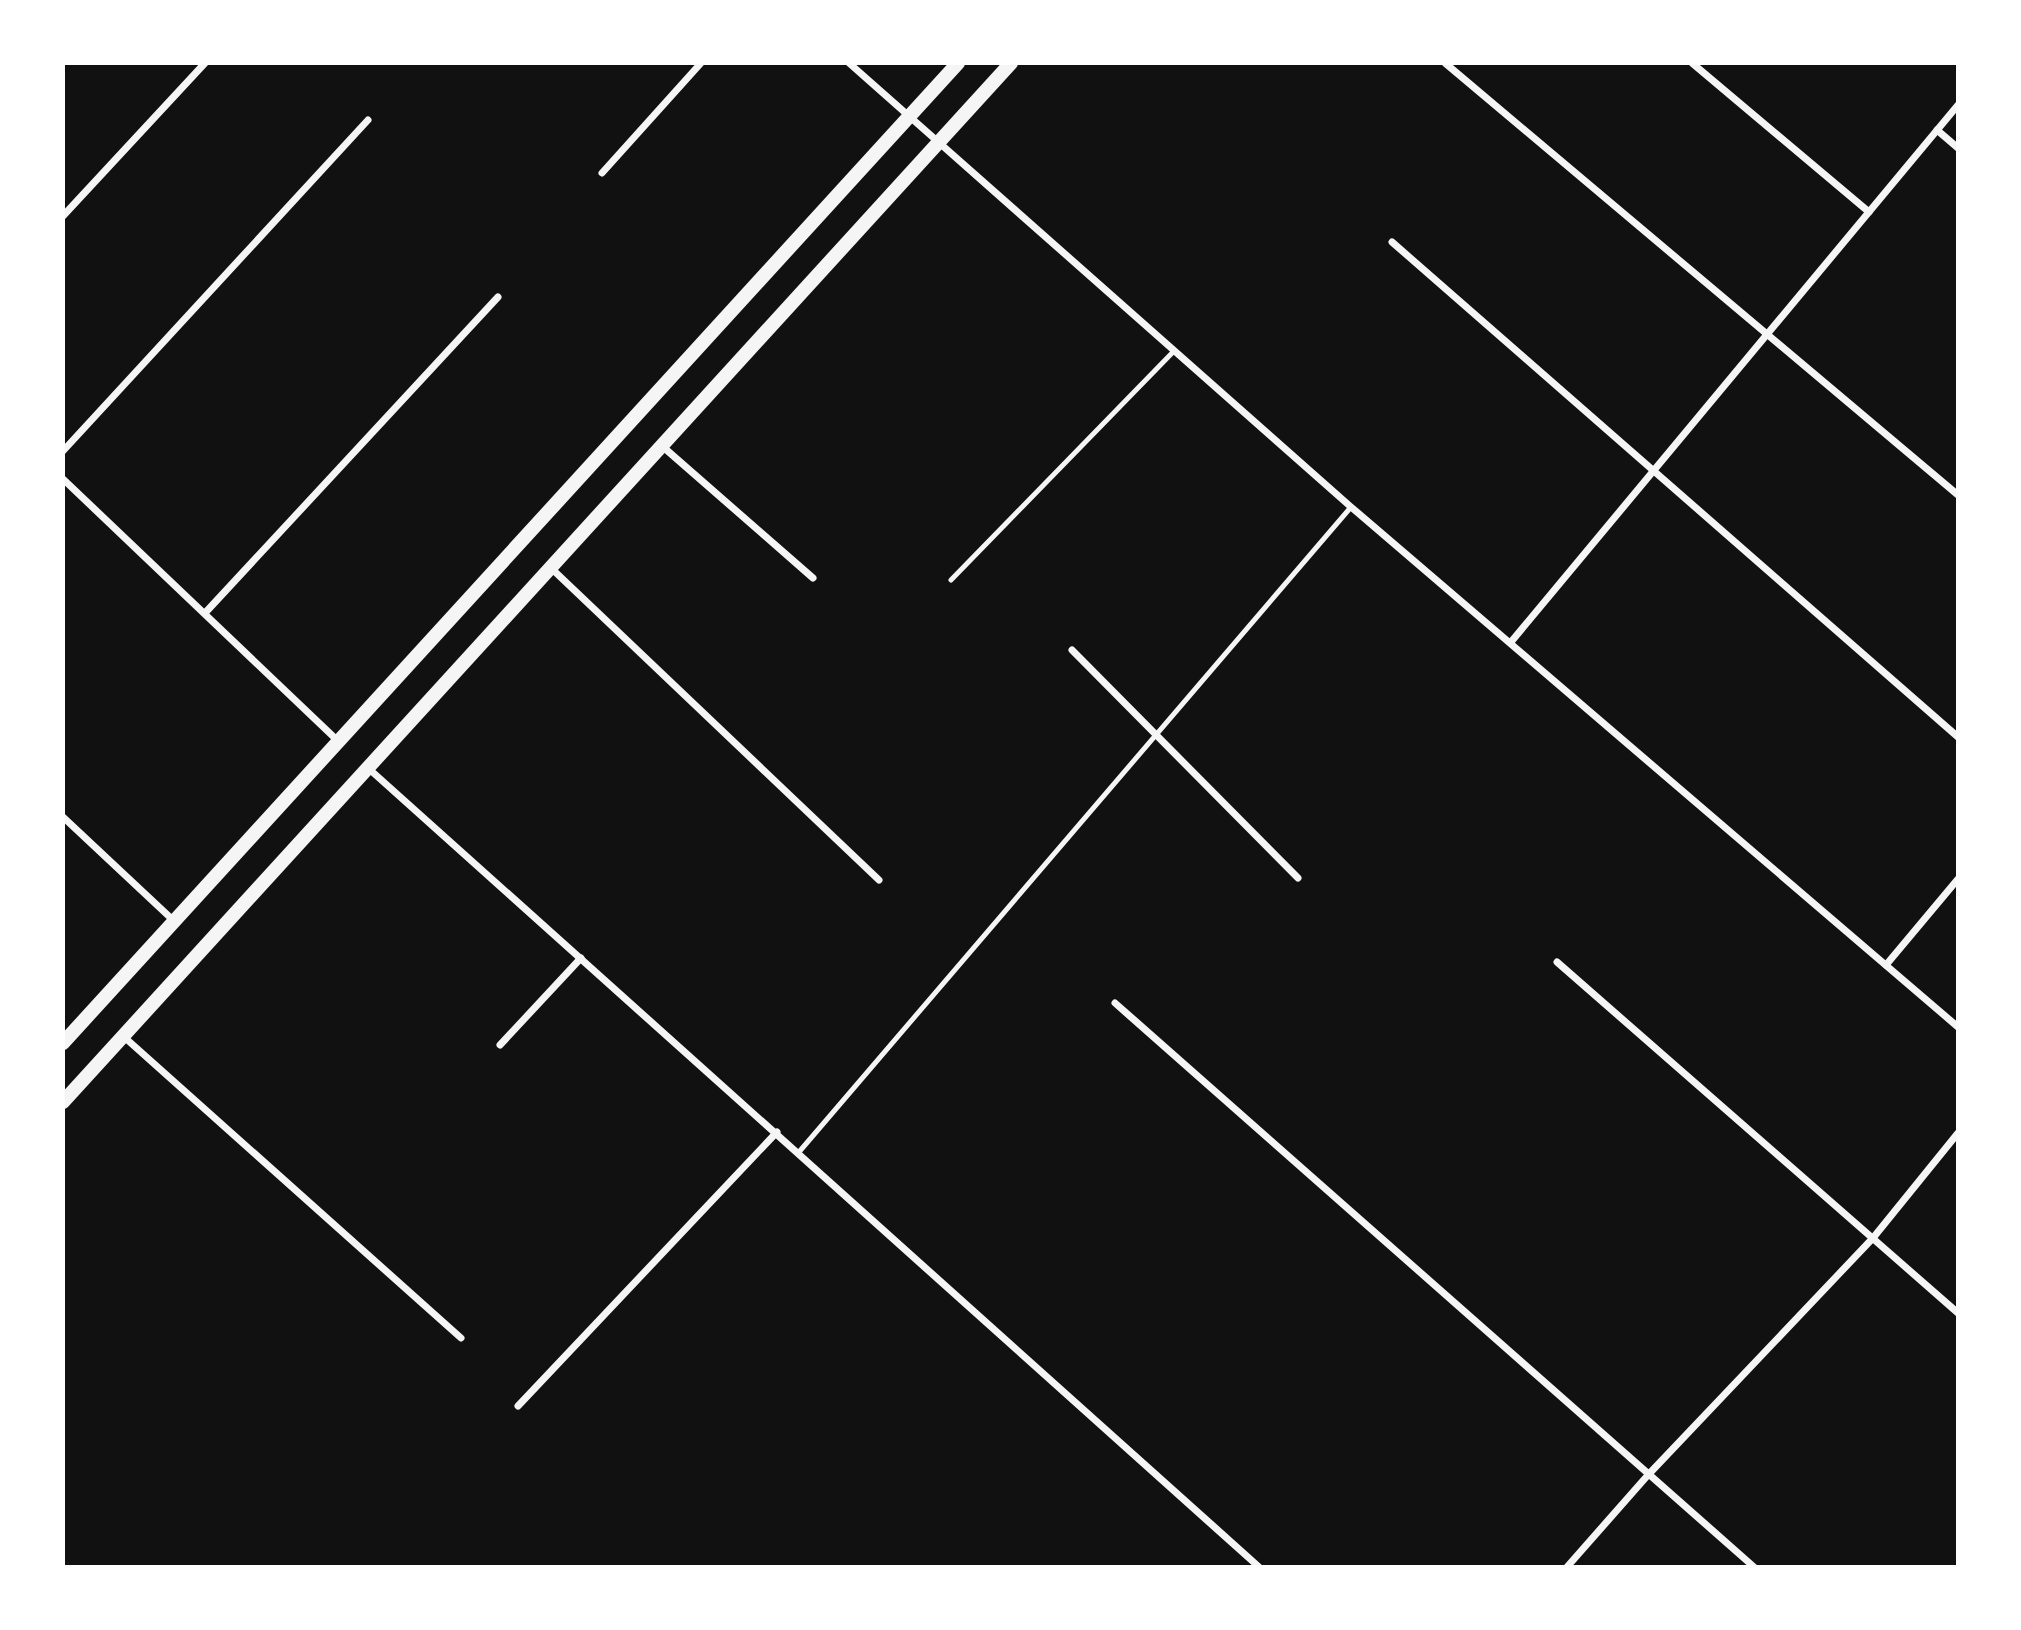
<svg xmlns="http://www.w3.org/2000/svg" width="2021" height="1630" font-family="Manrope,sans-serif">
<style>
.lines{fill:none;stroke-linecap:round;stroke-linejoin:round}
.service{stroke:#f5f5f5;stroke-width:5}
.minor{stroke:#f5f5f5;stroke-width:7}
.secondary{stroke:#f5f5f5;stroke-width:14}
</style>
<rect width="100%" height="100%" fill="#111"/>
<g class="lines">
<!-- service -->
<g class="service">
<polyline points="951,580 1174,351"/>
<polyline points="799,1152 1351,507"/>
</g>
<!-- minor -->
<g class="minor">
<polyline points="849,63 1351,507 1958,1027"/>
<polyline points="1445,63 1958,495"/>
<polyline points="1692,63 1869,212"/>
<polyline points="1937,130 1958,148"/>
<polyline points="602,173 701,63"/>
<polyline points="63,216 205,63"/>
<polyline points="1392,242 1958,737"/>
<polyline points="662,446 813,578"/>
<polyline points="63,451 368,120"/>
<polyline points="63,479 338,741"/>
<polyline points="551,568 879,880"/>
<polyline points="205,613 498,297"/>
<polyline points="1511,642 1958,105"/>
<polyline points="1072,650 1298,878"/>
<polyline points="368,768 1259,1567"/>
<polyline points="63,817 174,921"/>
<polyline points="1557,962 1958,1313"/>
<polyline points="1886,965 1958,879"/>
<polyline points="1115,1003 1754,1567"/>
<polyline points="123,1036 461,1338"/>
<polyline points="500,1045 581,958"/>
<polyline points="518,1406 777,1132"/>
<polyline points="1567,1567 1648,1475 1873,1238 1958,1133"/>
</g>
<!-- secondary -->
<g class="secondary">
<polyline points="63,1043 958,63"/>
<polyline points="63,1102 1011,63"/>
</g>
</g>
<!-- border -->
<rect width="2021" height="1630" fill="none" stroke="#ffffff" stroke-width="130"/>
</svg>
